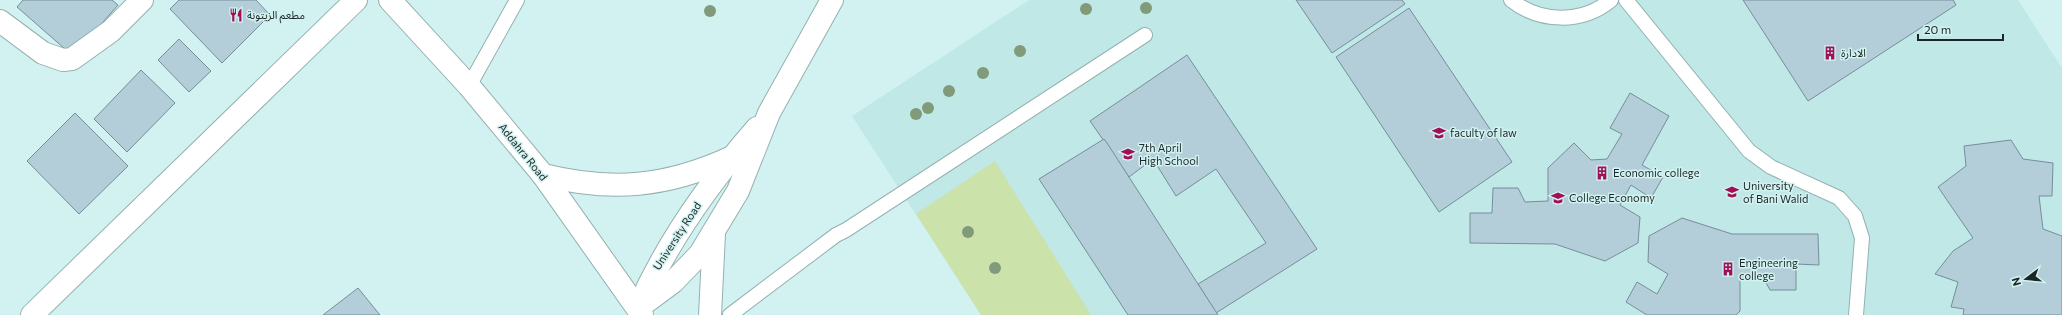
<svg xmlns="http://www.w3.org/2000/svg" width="2062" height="315" font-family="Commissioner,'Noto Sans Arabic',sans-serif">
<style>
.built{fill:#bfe8e7}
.green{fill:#cbe3ab}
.building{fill:#b3cdd9;stroke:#758f9a}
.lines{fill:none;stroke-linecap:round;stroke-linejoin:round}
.lane-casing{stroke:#93b1b0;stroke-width:16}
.street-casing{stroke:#93b1b0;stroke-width:24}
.primary-casing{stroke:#93b1b0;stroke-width:24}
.lane{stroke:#fff;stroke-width:14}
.street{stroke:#fff;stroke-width:22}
.primary{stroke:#fff;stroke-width:22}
.tree{fill:#819b7a}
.labels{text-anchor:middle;stroke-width:3;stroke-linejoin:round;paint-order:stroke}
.poi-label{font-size:11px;fill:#1b2727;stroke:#d2f2f1;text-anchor:start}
.street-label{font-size:11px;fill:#1b2727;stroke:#d2f2f1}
</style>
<rect width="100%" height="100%" fill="#d2f2f1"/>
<!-- built -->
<polygon class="built" points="1029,0 2018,0 2062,68 2062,315 981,315 852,116"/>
<!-- green -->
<polygon class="green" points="995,161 1091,315 981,315 916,214"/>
<!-- building -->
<g class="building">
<polygon points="23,0 112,0 118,5 73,56 17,7"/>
<polygon points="179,0 256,0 270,15 222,63 170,9"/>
<polygon points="1296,0 1402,0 1405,4 1332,53"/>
<polygon points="1743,0 1953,0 1956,5 1808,101"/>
<polygon points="1409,8 1512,162 1439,212 1336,57"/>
<polygon points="179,39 211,71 189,92 158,60"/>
<polygon points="1187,55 1317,249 1216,313 1198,284 1266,243 1216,169 1176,196 1153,159 1129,177 1090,121"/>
<polygon points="141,70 175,103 127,152 94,119"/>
<polygon points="1630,93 1669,116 1642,165 1663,177 1651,198 1631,185 1620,205 1640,217 1638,243 1605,261 1555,244 1470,243 1470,213 1492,213 1493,188 1518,188 1525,202 1548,201 1548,168 1574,143 1591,160 1607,159 1622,134 1610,128"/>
<polygon points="75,113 128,166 79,214 27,161"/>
<polygon points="1104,139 1107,143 1218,315 1128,315 1039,179"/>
<polygon points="2011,140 2023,159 2053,163 2052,196 2039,196 2043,229 2062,236 2062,315 1963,315 1964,309 1951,307 1958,282 1935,274 1953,251 1973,238 1938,187 1966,166 1964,146"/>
<polygon points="1682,218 1732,234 1818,234 1819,265 1796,264 1796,290 1770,290 1763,277 1740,277 1740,311 1736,315 1647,315 1626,302 1637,282 1657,294 1668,274 1648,262 1649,236"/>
<polygon points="358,288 380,315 323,315"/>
</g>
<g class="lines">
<!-- lane casing -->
<g class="lane-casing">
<g id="lane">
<path d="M1511 0C1540 23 1582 24 1611 0"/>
<polyline points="1626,0 1749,151 1771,167 1839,198 1855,216 1862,238 1856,315"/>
<polyline points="469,86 517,0"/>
<polyline points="730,315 836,235 846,230 1145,35"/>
</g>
</g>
<!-- street casing -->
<g class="street-casing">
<g id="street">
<polyline points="0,21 43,53 63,60 72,59 111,31 142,0"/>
<polyline points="32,315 356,0"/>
</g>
</g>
<!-- primary casing -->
<g class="primary-casing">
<g id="primary">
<polyline points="390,0 469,86 543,175 642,315"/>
<path d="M543 175C612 192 666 187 730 158"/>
<polyline points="638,308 673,282 700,254 738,191 769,113 832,0"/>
<path d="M638 308C667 242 709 183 757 128"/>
<polyline points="710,315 714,234"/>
</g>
</g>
<!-- lane -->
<use href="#lane" class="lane"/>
<!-- street -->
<use href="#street" class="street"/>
<!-- primary -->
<use href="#primary" class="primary"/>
</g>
<!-- trees -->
<g class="tree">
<circle cx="1146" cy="8" r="6"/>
<circle cx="1086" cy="9" r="6"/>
<circle cx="710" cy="11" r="6"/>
<circle cx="1020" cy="51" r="6"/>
<circle cx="983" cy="73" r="6"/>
<circle cx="949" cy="91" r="6"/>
<circle cx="928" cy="108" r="6"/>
<circle cx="916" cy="114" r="6"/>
<circle cx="968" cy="232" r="6"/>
<circle cx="995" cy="268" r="6"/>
</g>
<!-- icons -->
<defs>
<g id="restaurant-bare" transform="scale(1.08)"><path d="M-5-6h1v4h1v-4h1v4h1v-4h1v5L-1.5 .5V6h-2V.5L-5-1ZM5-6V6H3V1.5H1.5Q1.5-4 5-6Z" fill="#a11056" stroke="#d2f2f1" stroke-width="2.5" paint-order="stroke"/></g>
<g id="building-bare" transform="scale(1.08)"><path d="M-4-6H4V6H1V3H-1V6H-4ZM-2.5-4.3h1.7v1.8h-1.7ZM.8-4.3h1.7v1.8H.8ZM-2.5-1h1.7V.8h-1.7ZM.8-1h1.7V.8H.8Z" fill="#a11056" stroke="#d2f2f1" stroke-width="2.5" paint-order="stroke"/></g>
<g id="university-bare" transform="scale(1.08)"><path d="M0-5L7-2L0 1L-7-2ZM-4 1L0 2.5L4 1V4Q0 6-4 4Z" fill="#a11056" stroke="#d2f2f1" stroke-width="2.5" paint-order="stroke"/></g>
<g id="school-bare" transform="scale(1.08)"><path d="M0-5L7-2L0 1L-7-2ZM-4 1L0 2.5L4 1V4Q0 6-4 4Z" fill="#a11056" stroke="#d2f2f1" stroke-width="2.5" paint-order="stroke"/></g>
</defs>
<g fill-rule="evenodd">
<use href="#restaurant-bare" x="236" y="15"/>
<use href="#building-bare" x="1830" y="53"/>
<use href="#university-bare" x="1439" y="133"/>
<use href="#school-bare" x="1128" y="154"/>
<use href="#building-bare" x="1602" y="173"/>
<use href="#university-bare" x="1732" y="192"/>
<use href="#university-bare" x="1558" y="198"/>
<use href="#building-bare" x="1728" y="269"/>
</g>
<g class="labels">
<!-- poi labels -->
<g class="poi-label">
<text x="247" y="19">مطعم الزيتونة</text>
<text x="1841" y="57">ِالادارة</text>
<text x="1450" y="137">faculty of law</text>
<text x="1139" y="152">7th April<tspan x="1139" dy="13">High School</tspan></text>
<text x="1613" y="177">Economic college</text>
<text x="1743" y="190">University<tspan x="1743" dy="13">of Bani Walid</tspan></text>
<text x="1569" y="202">College Economy</text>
<text x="1739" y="267">Engineering<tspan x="1739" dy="13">college</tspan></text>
</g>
<!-- street labels -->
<g class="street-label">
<text transform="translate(523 152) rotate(51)" y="4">Addahra Road</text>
<text transform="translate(677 236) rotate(-57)" y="4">University Road</text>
</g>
</g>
<!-- north arrow -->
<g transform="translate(2026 279) rotate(254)" stroke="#d2f2f1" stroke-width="3" paint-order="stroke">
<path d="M0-3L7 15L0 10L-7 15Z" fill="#1b2727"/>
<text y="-6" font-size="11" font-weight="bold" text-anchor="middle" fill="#1b2727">N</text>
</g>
<!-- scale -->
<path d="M1918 34v6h85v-6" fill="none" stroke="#1b2727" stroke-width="2"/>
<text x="1924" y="34" font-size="12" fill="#1b2727" stroke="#d2f2f1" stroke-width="3" paint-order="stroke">20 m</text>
</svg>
